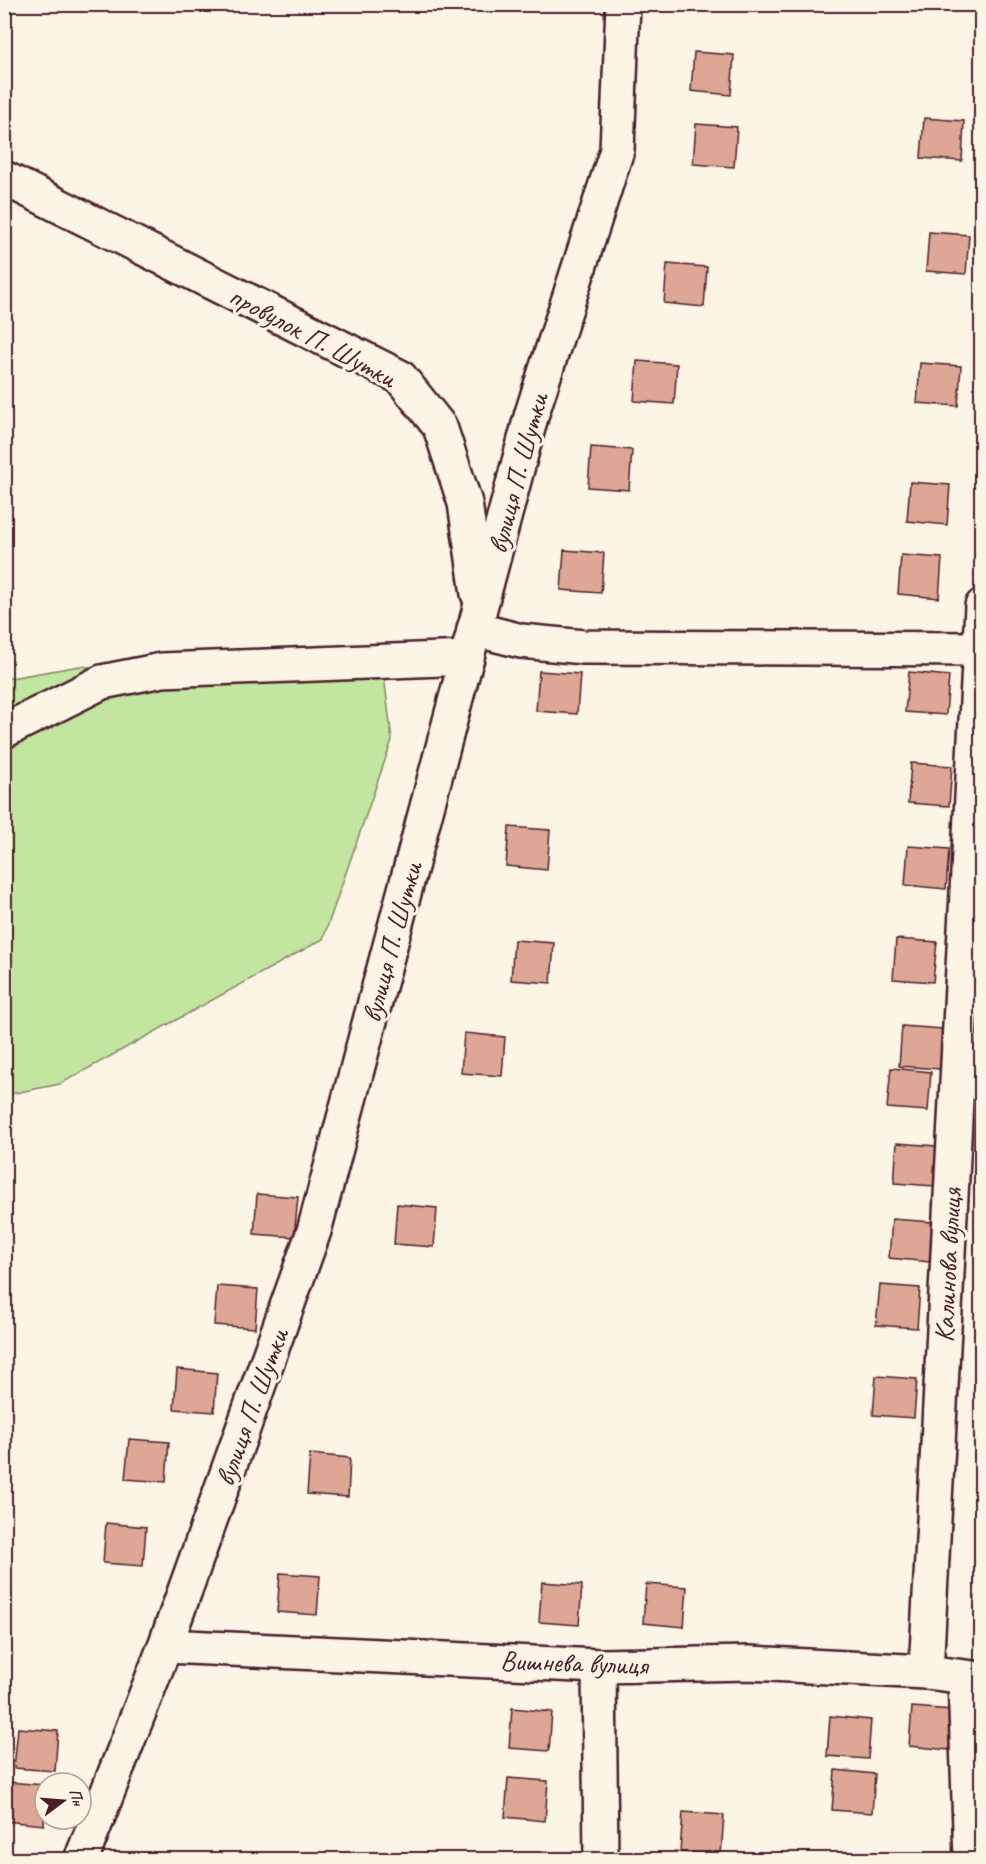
<svg xmlns="http://www.w3.org/2000/svg" width="986" height="1864" font-family="Caveat,sans-serif">
<style>
.green{fill:#c2e6a0;stroke:#868266;stroke-width:1.5}
.building{fill:#dea795;stroke:#4a1f2b;stroke-width:1.5}
.lines{fill:none;stroke-linecap:round;stroke-linejoin:round}
.minor-casing{stroke:#4a1f2b;stroke-width:38}
.minor{stroke:#fcf5e5;stroke-width:33}
.labels{text-anchor:middle;stroke-width:6;stroke-linejoin:round;paint-order:stroke}
.street-label{font-size:28px;fill:#4a1f2b;stroke:#fcf5e5}
</style>
<rect width="100%" height="100%" fill="#fcf5e5"/>
<filter id="ink" filterUnits="userSpaceOnUse"><feTurbulence type="fractalNoise" baseFrequency=".0167" numOctaves="2"/><feDisplacementMap in="SourceGraphic" scale="12" xChannelSelector="R" yChannelSelector="G"/><feConvolveMatrix kernelMatrix="1 2 1 2 8 2 1 2 1" color-interpolation-filters="sRGB"/></filter>
<g filter="url(#ink)">
<!-- green -->
<polygon class="green" points="80,666 192,678 384,676 392,740 323,939 60,1084 5,1095 5,679"/>
<!-- building -->
<g class="building">
<polygon points="690,4 731,4 731,10 690,7"/>
<polygon points="694,52 734,55 731,95 691,91"/>
<polygon points="924,118 964,121 962,161 921,158"/>
<polygon points="696,124 737,127 734,167 693,164"/>
<polygon points="929,232 969,235 966,274 926,271"/>
<polygon points="667,264 707,267 704,307 664,303"/>
<polygon points="637,361 677,364 674,404 634,401"/>
<polygon points="920,363 961,366 958,406 917,403"/>
<polygon points="591,447 632,450 629,490 588,487"/>
<polygon points="910,482 950,485 947,525 907,521"/>
<polygon points="564,550 604,553 601,593 561,590"/>
<polygon points="901,555 942,558 939,598 898,594"/>
<polygon points="539,671 580,674 577,714 536,711"/>
<polygon points="909,672 949,676 946,715 905,712"/>
<polygon points="911,763 952,766 949,806 908,803"/>
<polygon points="509,827 550,830 547,870 506,866"/>
<polygon points="908,846 949,849 946,889 905,885"/>
<polygon points="896,939 937,942 933,982 893,979"/>
<polygon points="514,940 554,943 551,983 511,980"/>
<polygon points="902,1026 943,1029 940,1069 899,1066"/>
<polygon points="464,1033 505,1037 502,1076 461,1073"/>
<polygon points="891,1068 931,1072 928,1111 887,1108"/>
<polygon points="897,1143 937,1146 934,1186 894,1183"/>
<polygon points="257,1194 298,1197 294,1237 254,1234"/>
<polygon points="397,1204 437,1208 434,1247 394,1244"/>
<polygon points="892,1219 933,1222 930,1262 889,1258"/>
<polygon points="880,1285 920,1288 917,1328 876,1325"/>
<polygon points="217,1286 258,1289 255,1328 214,1325"/>
<polygon points="177,1369 217,1373 214,1412 174,1409"/>
<polygon points="876,1376 917,1379 914,1418 873,1415"/>
<polygon points="129,1439 169,1442 166,1482 125,1479"/>
<polygon points="310,1454 350,1458 348,1497 307,1494"/>
<polygon points="106,1523 146,1527 143,1566 103,1563"/>
<polygon points="280,1573 320,1576 317,1615 277,1612"/>
<polygon points="542,1582 582,1585 579,1625 539,1622"/>
<polygon points="646,1584 687,1587 684,1627 643,1623"/>
<polygon points="912,1707 953,1710 949,1750 909,1746"/>
<polygon points="512,1708 552,1712 549,1751 509,1748"/>
<polygon points="830,1716 871,1720 868,1759 827,1756"/>
<polygon points="18,1728 58,1731 55,1771 14,1768"/>
<polygon points="835,1770 875,1774 872,1813 832,1810"/>
<polygon points="508,1778 548,1781 545,1821 505,1817"/>
<polygon points="7,1782 45,1785 44,1825 4,1821"/>
<polygon points="683,1812 724,1815 721,1855 680,1852"/>
</g>
<g class="lines">
<!-- minor casing -->
<g class="minor-casing">
<g id="minor">
<polyline points="4,178 400,377 440,427 465,503 478,594"/>
<polyline points="474,629 521,641 584,647 978,649"/>
<polyline points="4,731 102,682 162,670 467,658"/>
<polyline points="165,1646 599,1666 749,1663 926,1672 982,1679"/>
<polyline points="599,1666 601,1860"/>
<polyline points="926,1672 982,606"/>
<polyline points="965,1678 971,1860"/>
<polyline points="81,1860 165,1646 314,1231 532,413 617,150 623,4"/>
</g>
</g>
<!-- minor -->
<use href="#minor" class="minor"/>
</g>
</g>
<g class="labels">
<!-- street labels -->
<g class="street-label">
<text transform="translate(313 336) rotate(28)" y="10">провулок П. Шутки</text>
<text transform="translate(517 473) rotate(-75)" y="10">вулиця П. Шутки</text>
<text transform="translate(391 942) rotate(-75)" y="10">вулиця П. Шутки</text>
<text transform="translate(947 1265) rotate(-87)" y="10">Калинова вулиця</text>
<text transform="translate(251 1407) rotate(-70)" y="10">вулиця П. Шутки</text>
<text transform="translate(574 1662) rotate(2)" y="10">Вишнева вулиця</text>
</g>
</g>
<!-- margin -->
<rect width="986" height="1864" fill="none" stroke="#fcf5e5" stroke-width="24"/>
<rect x="12" y="12" width="962" height="1840" fill="none" stroke="#4a1f2b" stroke-width="2" filter="url(#ink)"/>
<!-- north arrow -->
<g transform="translate(63 1801) rotate(74)"><circle r="28" fill="#fcf5e5" stroke="#b59f9b" stroke-width="1.5"/>
<path d="M0-4.5L10 22L0 15L-10 22Z" fill="#4a1f2b"/>
<text y="-9" font-size="16" font-weight="bold" text-anchor="middle" fill="#4a1f2b">Пн</text>
</g>
</svg>
